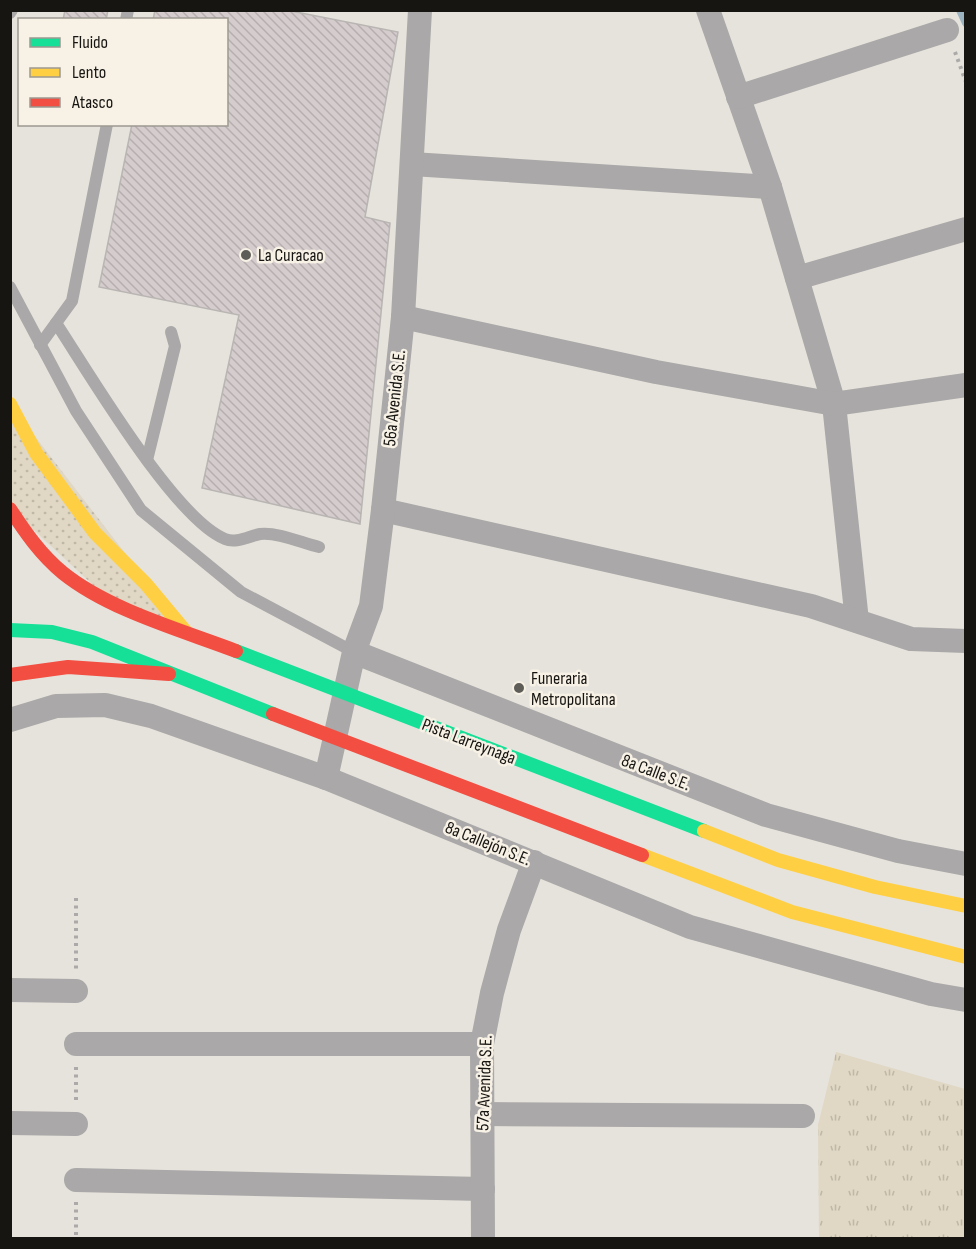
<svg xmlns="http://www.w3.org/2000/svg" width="976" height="1249" font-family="'Sofia Sans Condensed',sans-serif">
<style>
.grass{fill:url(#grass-tufts)}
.garden{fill:url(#garden-dots)}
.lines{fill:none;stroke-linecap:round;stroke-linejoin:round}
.stream{stroke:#9cb3c2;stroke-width:8}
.building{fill:url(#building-back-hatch);stroke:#b8b5b3;stroke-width:1.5}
.path{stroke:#acaaa8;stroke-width:4;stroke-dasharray:3 4.5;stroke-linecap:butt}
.lane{stroke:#aaa8a8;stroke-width:12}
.street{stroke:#aaa8a8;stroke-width:24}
.fast{stroke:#16e098;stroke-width:14}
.slow{stroke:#ffcf43;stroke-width:14}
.jam{stroke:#f24e42;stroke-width:14}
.poi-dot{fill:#5f5d58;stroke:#f7f1e6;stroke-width:2}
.labels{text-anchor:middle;stroke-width:5;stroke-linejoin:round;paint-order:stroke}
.poi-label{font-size:18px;fill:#171511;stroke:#f7f1e6;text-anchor:start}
.street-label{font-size:18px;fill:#171511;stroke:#f7f1e6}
</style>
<defs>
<pattern id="grass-tufts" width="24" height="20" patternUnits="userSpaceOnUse" patternTransform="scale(1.5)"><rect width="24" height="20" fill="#e0d7c4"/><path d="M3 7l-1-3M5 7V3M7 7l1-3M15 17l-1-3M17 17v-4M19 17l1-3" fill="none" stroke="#bfb8a7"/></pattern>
<pattern id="garden-dots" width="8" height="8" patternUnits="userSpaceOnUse" patternTransform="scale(1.5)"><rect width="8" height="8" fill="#e0d7c4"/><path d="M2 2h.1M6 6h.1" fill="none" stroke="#bfb8a7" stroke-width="1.8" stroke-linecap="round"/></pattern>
<pattern id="building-back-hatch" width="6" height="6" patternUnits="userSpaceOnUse" patternTransform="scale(1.5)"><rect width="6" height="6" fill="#d5cccd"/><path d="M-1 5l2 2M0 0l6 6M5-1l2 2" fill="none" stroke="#b6aeaf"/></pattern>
</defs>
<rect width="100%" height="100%" fill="#e6e3dc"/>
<!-- grass -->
<polygon class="grass" points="836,1052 965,1089 965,1238 819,1238 818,1125"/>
<!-- garden -->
<polygon class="garden" points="10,404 186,632 106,597 11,509"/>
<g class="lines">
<!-- stream -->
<polyline class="stream" points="960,10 966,23"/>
</g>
<!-- building -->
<g class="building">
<polygon points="65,10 108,10 106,20 63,20"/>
<polygon points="155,10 286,10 398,32 365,217 390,223 360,524 202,488 239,315 99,287 132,124 226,124 226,20 153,20"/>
</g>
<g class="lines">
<!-- path -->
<g class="path">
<polyline points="955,52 966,82"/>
<polyline points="76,898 76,969"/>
<polyline points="76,1067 76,1101"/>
<polyline points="76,1202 76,1238"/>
</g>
<!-- lane -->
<g class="lane">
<polyline points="10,13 12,10"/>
<polyline points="126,20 128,10"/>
<polyline points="10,287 76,411 141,510 241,592 354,652"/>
<path d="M56 323C89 373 174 518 225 539 236 544 249 536 260 534 278 532 302 543 319 547"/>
<polyline points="40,345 72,301 107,124"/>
<polyline points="147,460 175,346 171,332"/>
</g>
<!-- street -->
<g class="street">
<polyline points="708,10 770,187 834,404 857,621"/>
<polyline points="738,97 947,30"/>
<polyline points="412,164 770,187"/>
<polyline points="797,278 966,229"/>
<polyline points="403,317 656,372 834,404 966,385"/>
<polyline points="383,510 811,606 911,639 966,641"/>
<polyline points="354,652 766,815 898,851 966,864"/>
<polyline points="10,720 56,706 105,705 151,716 326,778 690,927 931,994 966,1000"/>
<polyline points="326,778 354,652 371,606 383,510 403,317 420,10"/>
<polyline points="10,990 76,991"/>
<polyline points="76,1044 482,1044"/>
<polyline points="482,1114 803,1116"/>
<polyline points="10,1123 76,1124"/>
<polyline points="76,1180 483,1189"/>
<polyline points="483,1238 482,1044 492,993 509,930 534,862"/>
</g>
<!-- fast -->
<g class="fast">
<polyline points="10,630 52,632 92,642 273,714"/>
<polyline points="236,651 704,831"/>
</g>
<!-- slow -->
<g class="slow">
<polyline points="10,404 36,453 95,533 146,584 186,632"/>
<polyline points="704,831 778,860 875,887 966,906"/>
<polyline points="642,855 792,912 966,957"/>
</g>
<!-- jam -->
<g class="jam">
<path d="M10 509C25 532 41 555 63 573 109 610 181 630 236 651"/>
<polyline points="10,675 68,667 169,674"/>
<polyline points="273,714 642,855"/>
</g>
</g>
<!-- markers -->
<g class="poi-dot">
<circle cx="246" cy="255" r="6"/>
<circle cx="519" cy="688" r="6"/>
</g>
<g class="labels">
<!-- poi labels -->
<g class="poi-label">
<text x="258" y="261">La Curacao</text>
<text x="531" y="684">Funeraria<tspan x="531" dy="21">Metropolitana</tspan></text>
</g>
<!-- street labels -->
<g class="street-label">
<text transform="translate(394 398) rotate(-84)" y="6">56a Avenida S.E.</text>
<text transform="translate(469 741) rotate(21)" y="6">Pista Larreynaga</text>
<text transform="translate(656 772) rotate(21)" y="6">8a Calle S.E.</text>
<text transform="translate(488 843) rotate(22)" y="6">8a Callejón S.E.</text>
<text transform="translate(484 1083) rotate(-88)" y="6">57a Avenida S.E.</text>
</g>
</g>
<!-- border -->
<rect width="976" height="1249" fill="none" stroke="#171511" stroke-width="24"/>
<!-- legend -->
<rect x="18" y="18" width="210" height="108" fill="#f7f1e6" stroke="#9d9991" stroke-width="1.5"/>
<rect x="30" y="38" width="30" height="9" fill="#16e098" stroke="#9d9991" stroke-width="1.5"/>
<text x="72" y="48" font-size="18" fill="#171511">Fluido</text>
<rect x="30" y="68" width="30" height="9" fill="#ffcf43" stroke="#9d9991" stroke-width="1.5"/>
<text x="72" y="78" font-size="18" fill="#171511">Lento</text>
<rect x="30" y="98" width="30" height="9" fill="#f24e42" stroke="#9d9991" stroke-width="1.5"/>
<text x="72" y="108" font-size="18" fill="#171511">Atasco</text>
</svg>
